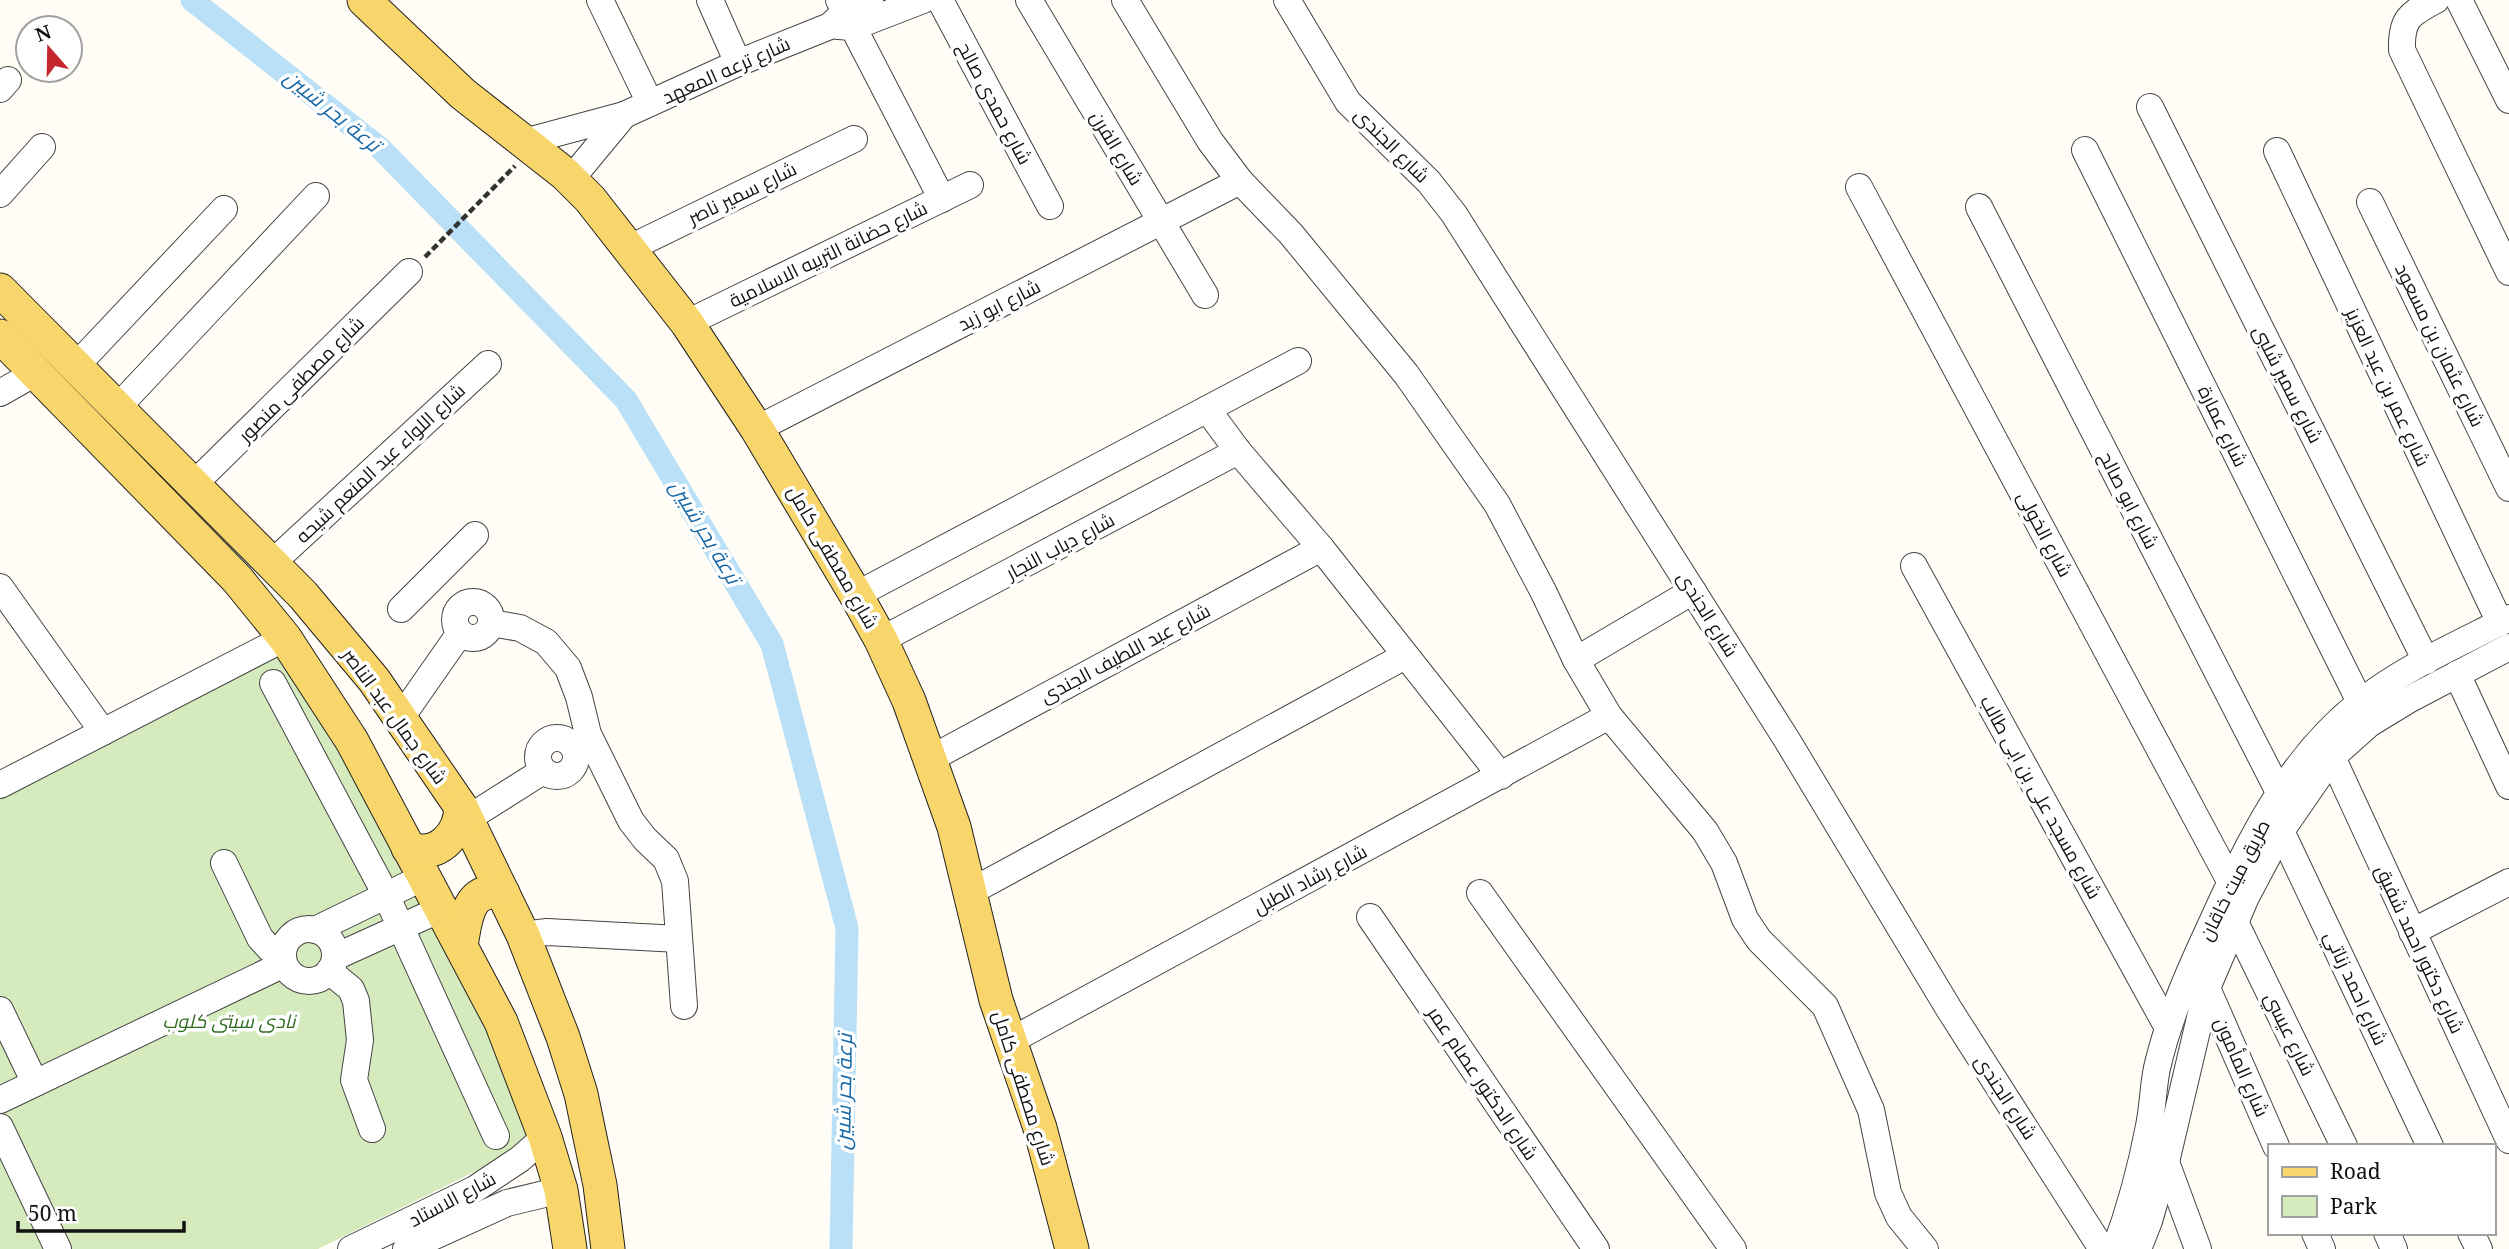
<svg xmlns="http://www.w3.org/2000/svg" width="2509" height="1249" font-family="'Noto Serif',Cairo,serif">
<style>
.green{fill:#d5ebbd}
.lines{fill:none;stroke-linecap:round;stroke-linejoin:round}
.canal{stroke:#b9e0f7;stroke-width:23}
.minor-casing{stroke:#444;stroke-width:28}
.major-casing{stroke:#222;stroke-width:35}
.path{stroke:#333;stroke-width:4.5;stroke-dasharray:7 3.5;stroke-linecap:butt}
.minor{stroke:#fff;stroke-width:26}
.major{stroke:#f9d66b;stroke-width:33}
.labels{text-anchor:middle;stroke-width:7;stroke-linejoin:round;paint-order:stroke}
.street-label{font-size:19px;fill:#111;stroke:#fff}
.park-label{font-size:19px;font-style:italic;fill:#2f6b1f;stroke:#fff}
.water-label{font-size:21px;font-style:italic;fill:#1768a6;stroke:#fff}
</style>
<rect width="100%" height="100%" fill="#fffdf5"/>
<!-- green -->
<polygon class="green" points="285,638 545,1137 318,1249 0,1249 0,785"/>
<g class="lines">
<!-- canal -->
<polyline class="canal" points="192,0 381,149 626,400 772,644 847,928 841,1249"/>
<!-- minor casing -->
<g class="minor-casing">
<g id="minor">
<polyline points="600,0 650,103"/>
<polyline points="710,0 738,63"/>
<polyline points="839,0 942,199"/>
<polyline points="940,0 1050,206"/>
<polyline points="1029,0 1205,295"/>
<polyline points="1125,0 1210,141 1240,181 1291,234 1406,374 1497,504 1543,591 1576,660 1609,716 1705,831 1724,863 1745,919 1759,940 1825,1006 1871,1110 1888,1193 1899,1217 1925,1249"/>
<polyline points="1287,0 1348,102 1429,182 1454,214 1787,740 1949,1009 2102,1249"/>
<path d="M2436 0C2410 14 2401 18 2402 50L2509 272"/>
<polyline points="2459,0 2509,100"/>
<polyline points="838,26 853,27 923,0"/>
<polyline points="0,89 8,80"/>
<polyline points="2150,107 2426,661"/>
<polyline points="524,142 624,115 738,63 830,26 845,12 870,0"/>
<polyline points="2085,150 2360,702"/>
<polyline points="2277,151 2500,623"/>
<polyline points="571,179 624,115"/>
<polyline points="1859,187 2230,881"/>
<polyline points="0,194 42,147"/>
<polyline points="2370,202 2509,488"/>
<polyline points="1979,207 2279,792"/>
<polyline points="630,248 854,139"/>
<polyline points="687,323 970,185"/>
<polyline points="75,367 224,209"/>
<polyline points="0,393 37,372"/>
<polyline points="116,409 316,196"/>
<polyline points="1207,409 1238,451 1321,548 1501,776"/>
<polyline points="757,429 1240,181"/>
<polyline points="192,486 409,272"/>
<polyline points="272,563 488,364"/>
<polyline points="1914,566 2168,1028"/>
<polyline points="0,587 103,732"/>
<polyline points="856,595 1298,361"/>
<circle cx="473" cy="620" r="18"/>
<polyline points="401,609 475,535"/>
<polyline points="491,623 520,628 546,642 568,668 579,697 588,734 631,821 645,839 666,859 675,881 684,1006"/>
<polyline points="881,640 1238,451"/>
<polyline points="1576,660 1693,591"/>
<polyline points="2457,674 2509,786"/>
<polyline points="273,683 386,895 496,1136"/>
<polyline points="400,719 460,633"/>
<circle cx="557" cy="757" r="19"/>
<polyline points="2332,757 2509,1140"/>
<polyline points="930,759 1321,548"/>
<polyline points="0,785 285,638"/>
<polyline points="467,819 543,771"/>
<polyline points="2281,831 2430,1146"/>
<polyline points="224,863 260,938 270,949 283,955"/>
<polyline points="970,892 1405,656"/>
<polyline points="1480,893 1733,1249"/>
<polyline points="1370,917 1596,1249"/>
<polyline points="2235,922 2344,1146"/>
<circle cx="309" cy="955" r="26"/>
<polyline points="315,930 424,877"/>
<polyline points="2412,932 2509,882"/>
<polyline points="523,935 547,932 679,939"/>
<polyline points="335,957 441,909"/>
<polyline points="329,971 351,989 356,1001 360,1040 354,1080 372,1129"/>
<polyline points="2207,988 2276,1146"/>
<polyline points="0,1010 35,1083"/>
<polyline points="1010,1041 1609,716"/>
<polyline points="0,1100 284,964"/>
<polyline points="0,1127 58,1249"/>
<polyline points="2166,1162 2198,1249"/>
<polyline points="2315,1233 2322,1249"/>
<polyline points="2387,1233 2394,1249"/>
<polyline points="2471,1233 2479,1249"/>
<polyline points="351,1249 475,1189 520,1159 545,1137"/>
<polyline points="406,1249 507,1203 561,1190"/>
<path d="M2115 1249C2130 1209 2141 1168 2149 1126 2153 1107 2153 1087 2157 1068 2168 1020 2188 974 2209 929 2246 846 2288 759 2361 702 2405 667 2459 644 2509 618"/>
<polyline points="2138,1249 2149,1221 2166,1162 2207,988 2246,897 2281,831 2332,757 2369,724 2410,699 2509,647"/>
</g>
</g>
<!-- major casing -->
<g class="major-casing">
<g id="major">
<polyline points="364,0 463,94 565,174 590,199 687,323 757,429 856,595 881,640 909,701 954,827 996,1000 1040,1128 1072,1249"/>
<polyline points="0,290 303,595 374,680 461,807 523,935 563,1037 581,1094 591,1142 600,1185 608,1249"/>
<polyline points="0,336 237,579 285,638 352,741 501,1022 545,1137 561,1190 570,1249"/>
<path d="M408 848C437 860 460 835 461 807"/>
<path d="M461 945C466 919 467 886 503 893"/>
</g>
</g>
<!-- path -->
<polyline class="path" points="425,257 515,166"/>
<!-- minor -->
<use href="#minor" class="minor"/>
<!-- major -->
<use href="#major" class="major"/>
</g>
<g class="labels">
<!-- street labels -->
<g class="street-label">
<text transform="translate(726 70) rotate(-24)" y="7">شارع ترعه المعهد</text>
<text transform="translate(995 103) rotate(62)" y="7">شارع حمدى صالح</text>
<text transform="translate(1392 145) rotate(45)" y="7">شارع الجندى</text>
<text transform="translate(1117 148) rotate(59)" y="7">شارع الفرن</text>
<text transform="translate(742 193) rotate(-26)" y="7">شارع سمير ناصر</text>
<text transform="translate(828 254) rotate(-26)" y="7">شارع حضانة التربيه الاسلامية</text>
<text transform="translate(999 305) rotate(-27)" y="7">شارع ابو زيد</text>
<text transform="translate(2440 345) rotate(64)" y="7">شارع عثمان بن مسعود</text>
<text transform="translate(301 379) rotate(-45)" y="7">شارع مصطفى منصور</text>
<text transform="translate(2288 384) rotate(63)" y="7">شارع سمير شلبى</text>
<text transform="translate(2388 387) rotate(65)" y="7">شارع عمر بن عبد العزيز</text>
<text transform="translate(2223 426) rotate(64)" y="7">شارع عمارة</text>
<text transform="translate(380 463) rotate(-43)" y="7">شارع اللواء عبد المنعم شيحه</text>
<text transform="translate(2129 500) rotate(63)" y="7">شارع ابو صالح</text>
<text transform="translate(2045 534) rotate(62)" y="7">شارع الخولى</text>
<text transform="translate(1060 546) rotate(-28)" y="7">شارع دياب النجار</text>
<text transform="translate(833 557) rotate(60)" y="7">شارع مصطفى كامل</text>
<text transform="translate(1708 614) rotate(58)" y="7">شارع الجندى</text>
<text transform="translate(1125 653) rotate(-28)" y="7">شارع عبد اللطيف الجندى</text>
<text transform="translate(395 716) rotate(54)" y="7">شارع جمال عبد الناصر</text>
<text transform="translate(2041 797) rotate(61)" y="7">شارع مسجد على بن ابى طالب</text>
<text transform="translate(1310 879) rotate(-28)" y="7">شارع رشاد الطبل</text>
<text transform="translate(2234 880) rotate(-63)" y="7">طريق ميت خاقان</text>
<text transform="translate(2420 949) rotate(65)" y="7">شارع دكتور احمد شفيق</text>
<text transform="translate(2356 988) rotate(65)" y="7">شارع احمد زناتي</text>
<text transform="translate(2290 1034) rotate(64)" y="7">شارع عيسي</text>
<text transform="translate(2242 1067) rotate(66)" y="7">شارع المأمون</text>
<text transform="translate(1483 1083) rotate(56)" y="7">شارع الدكتور عصام عمر</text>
<text transform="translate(1024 1088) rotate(72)" y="7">شارع مصطفى كامل</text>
<text transform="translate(2006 1097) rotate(57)" y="7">شارع الجندى</text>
<text transform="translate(452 1199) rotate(-28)" y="7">شارع الاستاد</text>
</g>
<!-- park labels -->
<g class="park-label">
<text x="229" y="1028">نادى سيتى كلوب</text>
</g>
<!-- water labels -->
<g class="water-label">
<text transform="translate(332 111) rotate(39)" y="7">ترعة بحر شبين</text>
<text transform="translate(705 532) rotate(59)" y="7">ترعة بحر شبين</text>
<text transform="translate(844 1092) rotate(-89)" y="7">ترعة بحر شبين</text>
</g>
</g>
<!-- legend -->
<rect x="2268" y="1144" width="228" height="91" fill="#ffffff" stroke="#a0a0a0" stroke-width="2"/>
<rect x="2282" y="1167" width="35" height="10" fill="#f9d66b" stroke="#a0a0a0" stroke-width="2"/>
<text x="2330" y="1179" font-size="21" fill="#111111">Road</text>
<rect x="2282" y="1196" width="35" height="21" fill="#d5ebbd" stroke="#a0a0a0" stroke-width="2"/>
<text x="2330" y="1214" font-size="21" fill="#111111">Park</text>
<!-- north arrow -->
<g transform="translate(49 49) rotate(340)"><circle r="33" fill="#ffffff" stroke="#a0a0a0" stroke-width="2"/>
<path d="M0-5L12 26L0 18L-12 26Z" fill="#c4262e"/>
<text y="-10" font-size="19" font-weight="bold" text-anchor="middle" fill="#111111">N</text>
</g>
<!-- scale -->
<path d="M18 1221v10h166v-10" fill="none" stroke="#111111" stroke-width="3.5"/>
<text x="28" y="1221" font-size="21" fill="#111111" stroke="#ffffff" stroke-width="5" paint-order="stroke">50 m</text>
</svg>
